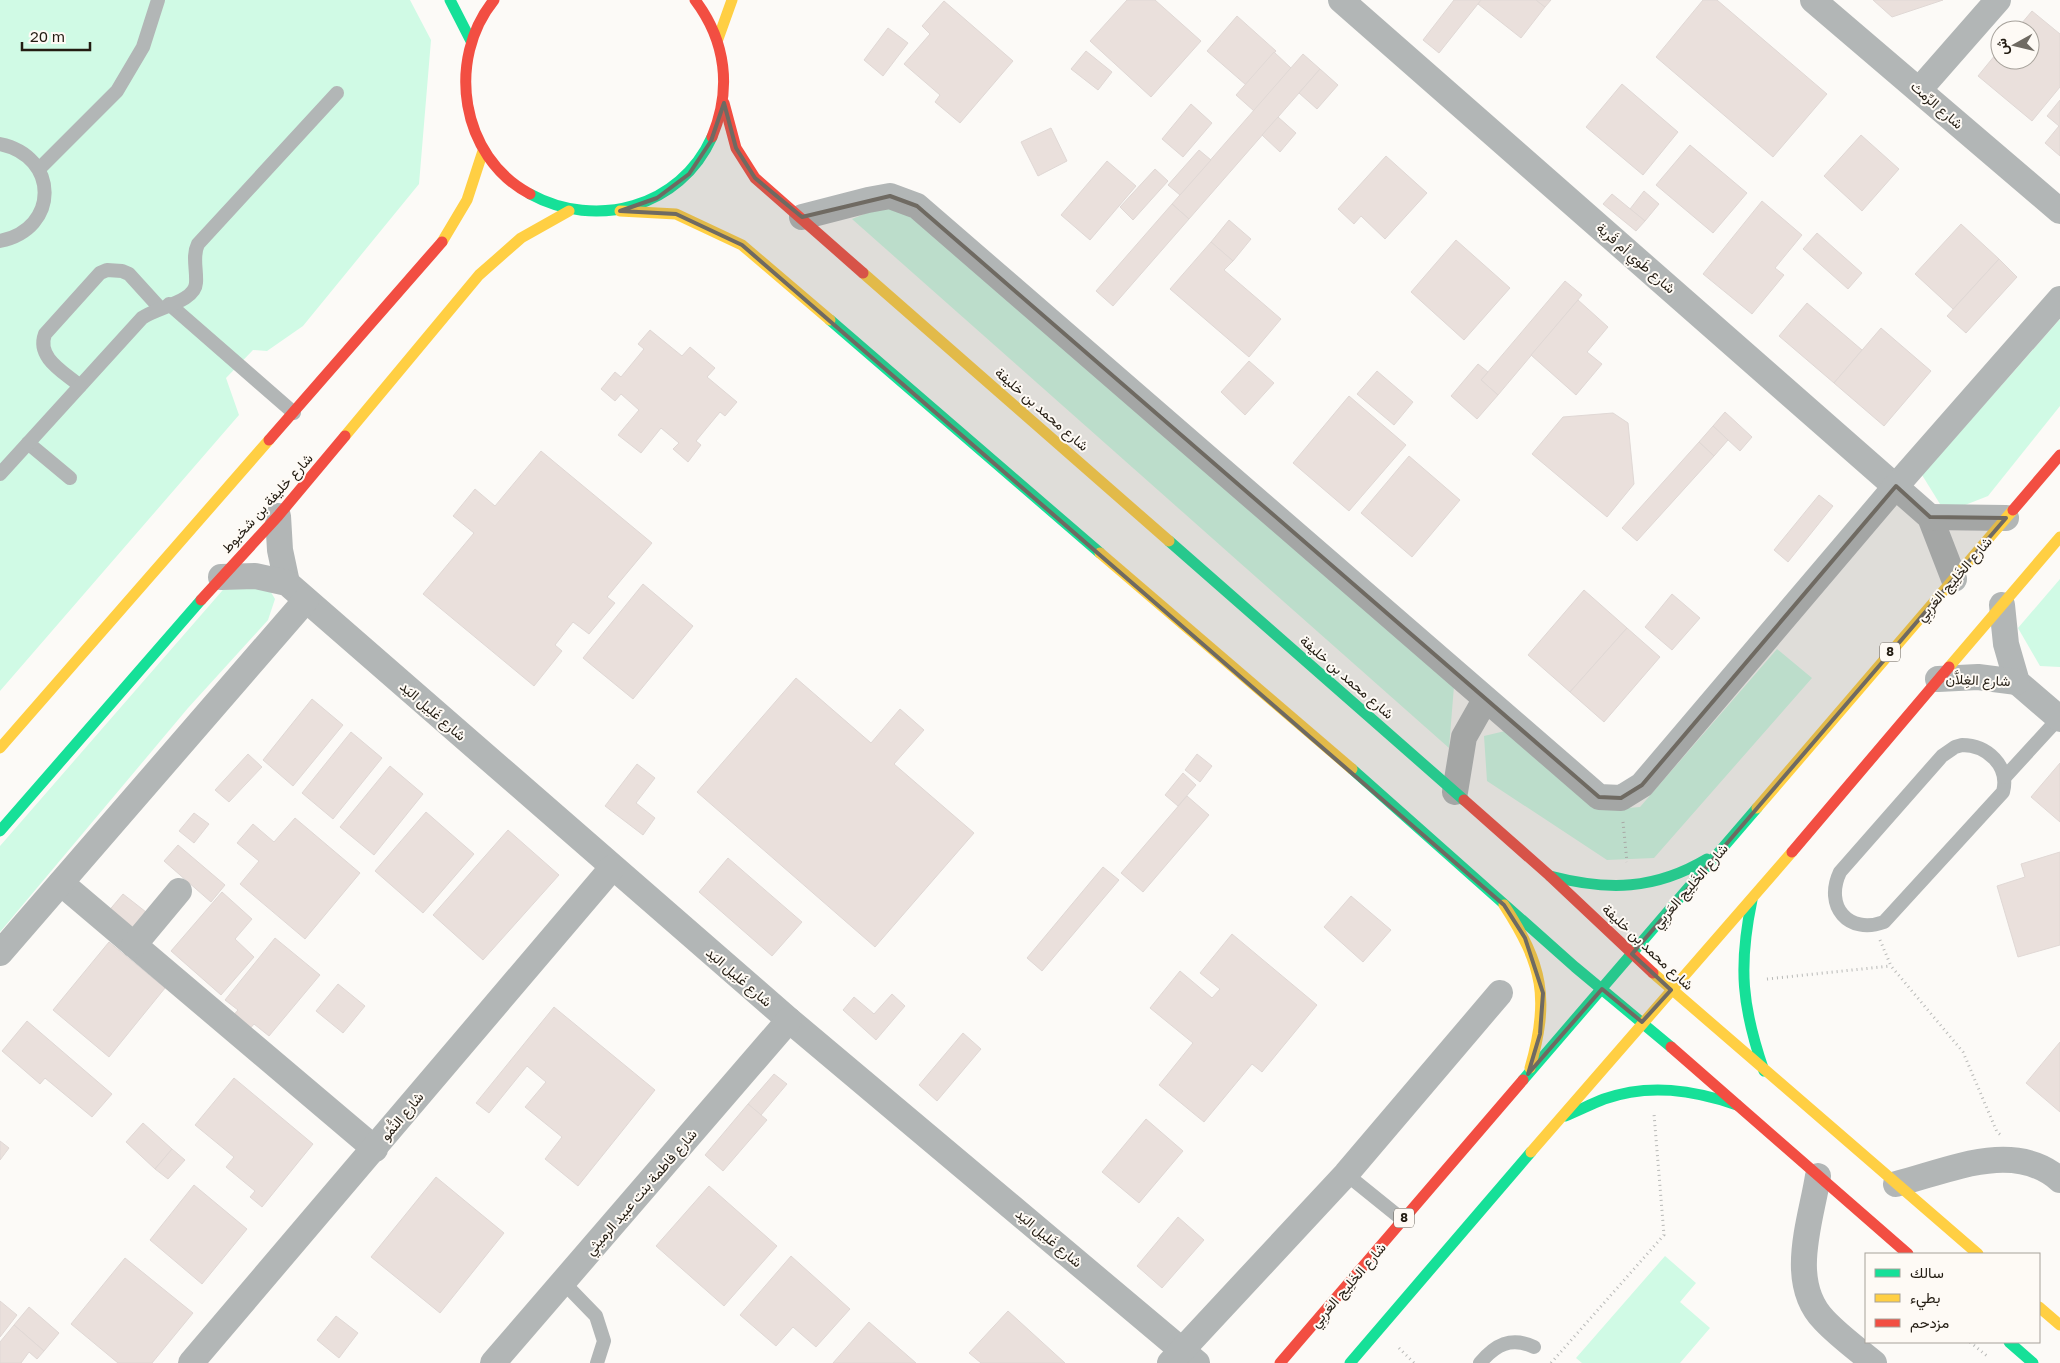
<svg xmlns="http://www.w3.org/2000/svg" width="2060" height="1363" font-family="'Golos Text',Vazirmatn,sans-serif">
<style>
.green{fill:#d0fae5}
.building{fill:#eae0dc;stroke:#e0d8d5}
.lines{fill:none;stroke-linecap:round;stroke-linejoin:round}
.path{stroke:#b8b9b7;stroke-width:3;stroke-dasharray:1 4;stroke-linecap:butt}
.lane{stroke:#b2b6b6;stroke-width:14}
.street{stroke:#b2b6b6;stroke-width:26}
.fast{stroke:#16e098;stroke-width:11}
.slow{stroke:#ffcf43;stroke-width:11}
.jam{stroke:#f24e42;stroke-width:11}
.marked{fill:#6f6a62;fill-opacity:0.2;stroke:#6f6a62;stroke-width:4;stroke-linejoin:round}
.labels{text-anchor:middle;stroke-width:4;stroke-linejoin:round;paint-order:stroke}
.shield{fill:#fefaf5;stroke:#655f56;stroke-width:1}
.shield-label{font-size:12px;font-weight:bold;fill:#231c12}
.street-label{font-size:14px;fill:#231c12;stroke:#fefaf5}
</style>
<rect width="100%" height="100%" fill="#fcfaf7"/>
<!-- green -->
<g class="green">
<polygon points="0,0 410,0 431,40 419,184 303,326 267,351 253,350 226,378 239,415 0,691"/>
<polygon points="894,202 1454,686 1449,748 852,219"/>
<polygon points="2060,319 2060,406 1988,496 1960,507 1940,504 1922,475"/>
<polygon points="235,576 262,577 275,599 268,620 188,708 0,932 0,846"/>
<polygon points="2060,579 2060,667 2040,666 2018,628"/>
<polygon points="1777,649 1812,678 1654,858 1607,860 1487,781 1484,736 1505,731 1603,810 1640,807"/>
<polygon points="1665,1256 1696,1283 1680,1302 1710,1328 1680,1363 1582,1363 1576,1358"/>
</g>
<!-- building -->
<g class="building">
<polygon points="1127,0 1155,0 1201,41 1151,97 1090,41"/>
<polygon points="1454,0 1481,0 1439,53 1423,40"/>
<polygon points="1481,0 1536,0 1545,7 1521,38 1478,4"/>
<polygon points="1536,0 1551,0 1545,7"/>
<polygon points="1703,0 1717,0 1827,94 1773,157 1656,57"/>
<polygon points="1873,0 1943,0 1892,17"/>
<polygon points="944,1 1013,61 960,123 935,102 940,95 904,64 930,34 922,26"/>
<polygon points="2032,11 2060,34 2060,87 2032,121 1978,76 2000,49 2000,60 2030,60 2030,30 2016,30"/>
<polygon points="1237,16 1276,51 1246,85 1207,51"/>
<polygon points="888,28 908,43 883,76 864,60"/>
<polygon points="1086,51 1112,72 1098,90 1071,69"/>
<polygon points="1274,52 1291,68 1254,111 1236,95"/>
<polygon points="1303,54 1320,69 1189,219 1172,204"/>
<polygon points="1320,69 1338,85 1317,109 1299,93"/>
<polygon points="1622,84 1678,132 1643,175 1586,127"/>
<polygon points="2060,100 2060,156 2045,143 2059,126 2047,116"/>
<polygon points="1191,104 1212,123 1183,157 1162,139"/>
<polygon points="1278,117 1296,133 1280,152 1262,135"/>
<polygon points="1051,128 1067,161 1038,176 1021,142"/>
<polygon points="1861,135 1899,169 1862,211 1824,176"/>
<polygon points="1690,145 1747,193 1713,233 1656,185"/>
<polygon points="1199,150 1211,160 1180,195 1168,185"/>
<polygon points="1386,156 1427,193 1385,239 1361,216 1354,224 1338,209"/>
<polygon points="1107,161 1136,186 1090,240 1061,215"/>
<polygon points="1155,169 1168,181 1133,220 1120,207"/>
<polygon points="1644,191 1659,204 1645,221 1630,209"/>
<polygon points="1612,194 1645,221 1636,231 1603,204"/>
<polygon points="1762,201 1802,235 1775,268 1784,275 1752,314 1703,274"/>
<polygon points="1172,204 1189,219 1113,306 1096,291"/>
<polygon points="1229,220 1251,239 1233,261 1211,242"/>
<polygon points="1961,224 1999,259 1953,309 1915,274"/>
<polygon points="1817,233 1862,273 1848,289 1803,249"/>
<polygon points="1456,240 1510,288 1464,340 1411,292"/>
<polygon points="1211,242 1233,261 1224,270 1281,319 1249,357 1170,289"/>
<polygon points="1999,259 2017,277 1966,333 1947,316"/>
<polygon points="1565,281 1582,295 1498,395 1481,380"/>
<polygon points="1578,300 1608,327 1587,352 1602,364 1576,395 1531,355"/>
<polygon points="1807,303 1862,350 1834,383 1779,336"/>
<polygon points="1881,328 1931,371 1884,426 1834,383"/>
<polygon points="650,330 682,356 690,347 715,368 707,377 737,402 725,416 720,412 696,441 701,445 688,462 673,449 679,443 661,428 641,453 618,435 639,410 621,394 615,401 601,389 615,372 621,377 644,349 638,344"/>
<polygon points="1249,361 1274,383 1245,415 1221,392"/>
<polygon points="1478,364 1488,372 1481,380 1498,395 1477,419 1451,396"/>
<polygon points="1377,371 1413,402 1394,425 1357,394"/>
<polygon points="1349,396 1406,445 1349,511 1293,463"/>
<polygon points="1725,412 1752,437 1740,451 1713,426"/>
<polygon points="1613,413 1628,423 1634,484 1607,517 1532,454 1563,417"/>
<polygon points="1713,426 1728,440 1714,456 1699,442"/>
<polygon points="1699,442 1714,456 1637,541 1622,528"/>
<polygon points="541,451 652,543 607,597 615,603 589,634 573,622 555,645 562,651 534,686 423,594 474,533 453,516 475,489 495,506"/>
<polygon points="1409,456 1460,500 1412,557 1361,513"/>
<polygon points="1819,495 1833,506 1788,562 1774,550"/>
<polygon points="643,584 693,626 633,699 583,658"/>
<polygon points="1584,590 1627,628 1570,692 1528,655"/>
<polygon points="1672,594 1700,618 1672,650 1645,627"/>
<polygon points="1627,628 1660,657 1604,722 1570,692"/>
<polygon points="796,678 871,743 900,709 924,730 894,764 974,833 875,947 697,792"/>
<polygon points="312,699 343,725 293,786 263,760"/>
<polygon points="351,732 382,758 333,819 302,793"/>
<polygon points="248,754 262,767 229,802 215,790"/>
<polygon points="1197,754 1212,766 1200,782 1185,770"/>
<polygon points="2060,763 2060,822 2031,797"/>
<polygon points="637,764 655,778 636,803 655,818 643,835 605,806"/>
<polygon points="390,766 423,794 374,855 340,827"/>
<polygon points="1183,773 1196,785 1178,806 1165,795"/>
<polygon points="1187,796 1209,815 1143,892 1121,873"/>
<polygon points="426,812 474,854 423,913 375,871"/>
<polygon points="194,813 209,824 194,843 179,831"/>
<polygon points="295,818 360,873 305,939 240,884 259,861 237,843 253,824 274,842"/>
<polygon points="508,830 559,875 483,960 433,915"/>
<polygon points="178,845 225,885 211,902 164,861"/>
<polygon points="2060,852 2060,945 2018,957 1997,886 2025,877 2021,864"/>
<polygon points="728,858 802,922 772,956 699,892"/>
<polygon points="1103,867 1119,880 1042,971 1027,958"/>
<polygon points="222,892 252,919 235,939 254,957 221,995 171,951"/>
<polygon points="123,894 146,912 129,932 107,913"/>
<polygon points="1351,896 1391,930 1363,962 1324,927"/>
<polygon points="1232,934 1317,1005 1262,1072 1252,1064 1204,1122 1159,1085 1193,1043 1150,1008 1180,971 1212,998 1220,989 1200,973"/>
<polygon points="275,938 320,975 269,1036 254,1024 247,1032 231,1018 238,1010 225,1000"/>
<polygon points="109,942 165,988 109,1057 53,1010"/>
<polygon points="338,984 365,1006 343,1033 316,1011"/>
<polygon points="892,994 905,1006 876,1040 843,1010 854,997 874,1014"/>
<polygon points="554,1007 655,1090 578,1186 545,1159 562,1137 525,1107 546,1082 527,1066 489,1113 476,1103"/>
<polygon points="27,1021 112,1094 92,1117 45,1078 40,1084 2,1051"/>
<polygon points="963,1033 981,1049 937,1101 919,1085"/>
<polygon points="2060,1042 2060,1112 2026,1083"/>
<polygon points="774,1074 787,1084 761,1115 748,1104"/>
<polygon points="234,1078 313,1144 262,1207 250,1197 255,1191 226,1167 234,1157 195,1125"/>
<polygon points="748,1104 767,1120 723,1171 705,1155"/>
<polygon points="1146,1119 1183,1151 1139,1203 1102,1172"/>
<polygon points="143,1123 172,1149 155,1169 126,1142"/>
<polygon points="0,1141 9,1148 0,1160"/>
<polygon points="172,1149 185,1160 168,1179 155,1169"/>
<polygon points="436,1177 504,1233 440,1313 371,1257"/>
<polygon points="194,1185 247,1229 202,1284 150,1240"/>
<polygon points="709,1186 777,1246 724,1306 656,1246"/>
<polygon points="1178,1217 1204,1240 1162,1288 1137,1266"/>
<polygon points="791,1256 850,1309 816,1347 793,1327 776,1346 740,1315"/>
<polygon points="125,1258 193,1313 152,1363 118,1363 71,1324"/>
<polygon points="0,1301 17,1315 0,1337"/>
<polygon points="29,1307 59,1333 44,1351 14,1325"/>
<polygon points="1008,1311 1065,1363 981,1363 969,1353"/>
<polygon points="336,1316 358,1333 339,1358 317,1340"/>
<polygon points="869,1322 916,1363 833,1363"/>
<polygon points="14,1325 44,1351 37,1359 29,1352 21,1363 0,1363 0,1342"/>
</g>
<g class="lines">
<!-- path -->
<g class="path">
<polyline points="1623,822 1627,862"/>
<polyline points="1880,940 1891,966 1963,1052 1997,1132 2002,1136"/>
<polyline points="1767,979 1890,966"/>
<polyline points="1970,1342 1987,1356"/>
<polyline points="1399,1348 1414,1363"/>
<polyline points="1551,1363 1664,1235 1654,1114"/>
</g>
<!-- lane -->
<g class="lane">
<path d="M0 144C59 156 60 229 0 241"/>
<polyline points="39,169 117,91 143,47 158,0"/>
<polyline points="169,304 294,413"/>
<path d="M80 386C64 372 36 358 45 334L100 273 107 270 122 271 129 274 159 307"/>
<polyline points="28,443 70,478"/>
<path d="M0 474 142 318C157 307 195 302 196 283 197 269 192 256 198 244L337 93"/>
<path d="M1962 745C1987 745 2010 766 2003 792L1884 922C1848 935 1824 906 1840 872L1942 756 1955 747Z"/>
<polyline points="2005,777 2059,718"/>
<polyline points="1346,1174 1403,1220"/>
<polyline points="563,1282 596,1316 604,1341 597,1363"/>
<path d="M1480 1363C1495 1345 1511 1336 1534 1347"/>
</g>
<!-- street -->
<g class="street">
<polyline points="1341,0 1930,517 1954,579"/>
<polyline points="1813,0 2060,211"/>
<polyline points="1919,90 1998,0"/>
<polyline points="802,217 868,200 890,196 917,206 1599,797 1621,798 1642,785 1896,486 2060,299"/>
<polyline points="278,516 280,550 287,583"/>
<polyline points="1930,517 2006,518"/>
<polyline points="221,577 255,576 287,583 789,1020 1197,1363"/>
<polyline points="2002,605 2006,644 2017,682 2060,719"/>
<polyline points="1938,679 1978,677 2017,682"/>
<polyline points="1455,792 1464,737 1485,700"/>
<polyline points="61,883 375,1149"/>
<polyline points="134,945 179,891"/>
<polyline points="0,953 306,600"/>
<path d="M1818 1176C1811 1221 1787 1282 1824 1320 1839 1336 1857 1349 1874 1363"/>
<path d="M1896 1184C1948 1171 2014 1139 2060 1180"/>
<polyline points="191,1363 612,868"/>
<polyline points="493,1363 789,1020"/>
<polyline points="1170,1363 1346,1174 1500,993"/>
</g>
<!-- fast -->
<g class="fast">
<polyline points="450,0 471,41"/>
<path d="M530 194C596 230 680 208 712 137"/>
<polyline points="830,320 1100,553"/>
<polyline points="1169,541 1464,800"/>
<polyline points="1352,769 1575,967 1671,1047"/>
<polyline points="0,831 201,600"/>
<path d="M1550 876C1608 891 1655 890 1707 859"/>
<path d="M1752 900C1738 967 1742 1007 1764 1071"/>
<polyline points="1523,1080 1757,808"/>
<path d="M1565 1116C1578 1111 1591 1104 1604 1099 1649 1083 1693 1090 1737 1105"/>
<polyline points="2009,1342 2033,1363"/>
<polyline points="1350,1363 1531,1152"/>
</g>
<!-- slow -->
<g class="slow">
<polyline points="718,39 732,0"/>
<polyline points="620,211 676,214 742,245 830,320"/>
<polyline points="442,242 467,200 483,151"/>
<polyline points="863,273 1169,541"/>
<polyline points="345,436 479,275 521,238 569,211"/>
<polyline points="1100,553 1352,769"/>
<polyline points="1949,667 2060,537"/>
<polyline points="0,748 269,440"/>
<polyline points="1757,808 2013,510"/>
<path d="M1504 905C1543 965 1550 999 1530 1068"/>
<polyline points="1653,973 1978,1254"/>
<polyline points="1531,1152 1792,852"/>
<polyline points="2039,1307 2060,1325"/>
</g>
<!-- jam -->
<g class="jam">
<path d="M494 0C446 59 460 157 530 194"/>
<path d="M695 0C726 41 732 89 712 137"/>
<polyline points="724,103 736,148 755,178 863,273"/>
<polyline points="269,440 442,242"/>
<polyline points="2013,510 2060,455"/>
<polyline points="201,600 278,516 345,436"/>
<polyline points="1464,800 1550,876 1653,973"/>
<polyline points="1792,852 1949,667"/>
<polyline points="1671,1047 1908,1254"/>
<polyline points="1280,1363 1523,1080"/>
</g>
</g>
<!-- marked area -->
<path class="marked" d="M724 103 736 148 755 178 802 217 890 196 917 206 1599 797 1621 798 1642 785 1896 486 1930 517 2006 518 1632 954 1671 990 1642 1022 1602 989 1528 1074 1540 1034 1543 993 1525 938 1504 905 742 245 676 214 620 211 657 198 689 174 711 141Z"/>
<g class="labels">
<!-- shield labels -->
<g class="shield">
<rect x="1880" y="642.5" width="20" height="19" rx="4"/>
<rect x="1394" y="1208.5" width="20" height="19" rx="4"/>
</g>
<g class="shield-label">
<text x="1890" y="656">8</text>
<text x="1404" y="1222">8</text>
</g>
<!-- street labels -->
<g class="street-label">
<text transform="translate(1937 105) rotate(41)" y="5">شارع الرِّمث</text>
<text transform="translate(1636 258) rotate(41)" y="5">شارع طَوي أم قَرية</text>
<text transform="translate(1042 409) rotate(41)" y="5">شارع محمد بن خليفة</text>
<text transform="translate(267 503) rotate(-48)" y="5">شارع خليفة بن شخبوط</text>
<text transform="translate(1954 579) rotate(-49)" y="5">شارع الخَلِيج العَربِي</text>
<text transform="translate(1347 677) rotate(41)" y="5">شارع محمد بن خليفة</text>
<text transform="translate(1978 680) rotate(2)" y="5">شارع الغِلاَّن</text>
<text transform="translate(433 711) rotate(41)" y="5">شارع غَلِيل اليَد</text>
<text transform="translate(1690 886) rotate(-49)" y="5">شارع الخَلِيج العَربِي</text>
<text transform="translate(1648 947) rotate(43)" y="5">شارع محمد بن خليفة</text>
<text transform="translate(739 977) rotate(41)" y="5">شارع غَلِيل اليَد</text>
<text transform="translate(402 1116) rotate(-50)" y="5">شارع النُّمُو</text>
<text transform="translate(641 1192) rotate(-49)" y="5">شارع فاطمة بنت عبيد الرميثي</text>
<text transform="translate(1049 1238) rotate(40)" y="5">شارع غَلِيل اليَد</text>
<text transform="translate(1348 1285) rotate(-49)" y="5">شارع الخَلِيج العَربِي</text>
</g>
</g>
<!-- legend -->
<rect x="1865" y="1253" width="175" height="90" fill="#fefaf5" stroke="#a6a19a"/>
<rect x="1875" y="1269" width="25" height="8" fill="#16e098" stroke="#a6a19a"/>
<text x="1910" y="1278" font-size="15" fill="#231c12">سالك</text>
<rect x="1875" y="1294" width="25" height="8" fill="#ffcf43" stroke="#a6a19a"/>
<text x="1910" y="1303" font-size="15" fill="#231c12">بطيء</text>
<rect x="1875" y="1319" width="25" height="8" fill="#f24e42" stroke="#a6a19a"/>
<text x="1910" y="1328" font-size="15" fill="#231c12">مزدحم</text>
<!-- north arrow -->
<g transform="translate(2015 45) rotate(262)"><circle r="24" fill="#fefaf5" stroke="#a6a19a"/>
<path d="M0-4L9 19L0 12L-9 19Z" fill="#6f6a62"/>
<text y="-8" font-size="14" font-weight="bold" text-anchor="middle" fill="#231c12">ش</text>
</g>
<!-- scale -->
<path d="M22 42v8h68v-8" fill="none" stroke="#231c12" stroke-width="2.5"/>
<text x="30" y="42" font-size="15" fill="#231c12" stroke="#fefaf5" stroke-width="4" paint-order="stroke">20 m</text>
</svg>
